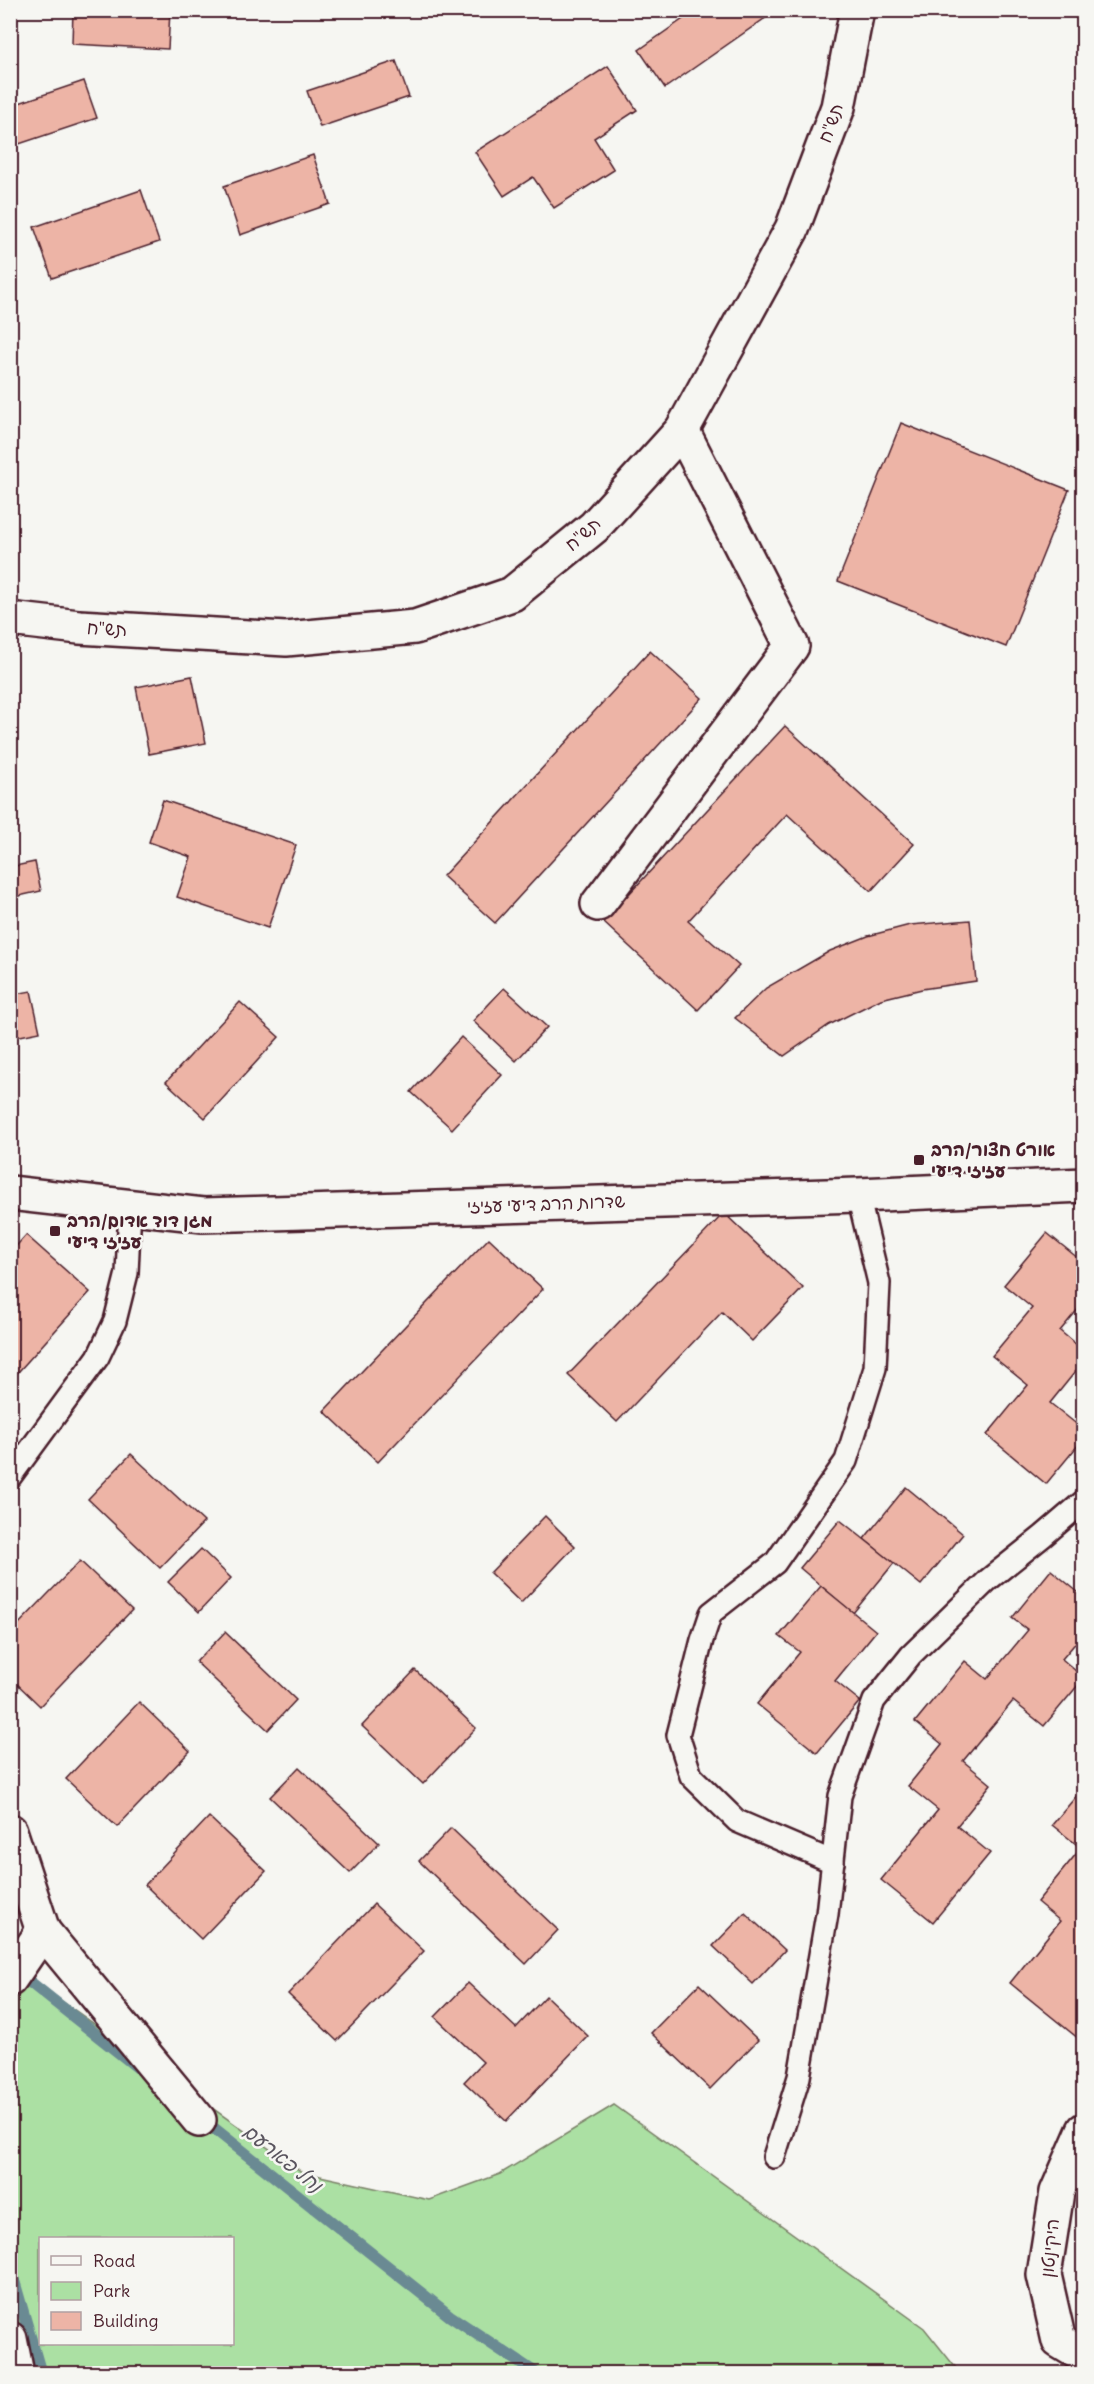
<svg xmlns="http://www.w3.org/2000/svg" width="1094" height="2384" font-family="Delius,'Playpen Sans Hebrew',sans-serif">
<style>
.green{fill:#abe0a3;stroke:#7a8067;stroke-width:1.5;fill-rule:evenodd}
.lines{fill:none;stroke-linecap:round;stroke-linejoin:round}
.stream{stroke:#6b8a93;stroke-width:12}
.building{fill:#edb4a6;stroke:#4a1f2b;stroke-width:1.5}
.service-casing{stroke:#4a1f2b;stroke-width:26}
.minor-casing{stroke:#4a1f2b;stroke-width:38}
.service{stroke:#f6f6f2;stroke-width:21}
.minor{stroke:#f6f6f2;stroke-width:33}
.poi-dot{fill:#4a1f2b;stroke:#f6f6f2;stroke-width:2}
.labels{text-anchor:middle;stroke-width:5;stroke-linejoin:round;paint-order:stroke}
.street-label{font-size:18px;fill:#4a1f2b;stroke:#f6f6f2}
.poi-label{font-size:18px;font-weight:bold;fill:#4a1f2b;stroke:#f6f6f2;text-anchor:start}
.water-label{font-size:20px;font-style:italic;fill:#5a555f;stroke:#f6f6f2}
</style>
<rect width="100%" height="100%" fill="#f6f6f2"/>
<filter id="ink" filterUnits="userSpaceOnUse"><feTurbulence type="fractalNoise" baseFrequency=".0167" numOctaves="2"/><feDisplacementMap in="SourceGraphic" scale="12" xChannelSelector="R" yChannelSelector="G"/><feConvolveMatrix kernelMatrix="1 2 1 2 8 2 1 2 1" color-interpolation-filters="sRGB"/></filter>
<g filter="url(#ink)">
<!-- green -->
<path class="green" d="M10 1964 302 2172 429 2200 500 2174 614 2105 924 2328 960 2373H11ZM40 2238H232V2344H40Z"/>
<g class="lines">
<!-- stream -->
<g class="stream">
<polyline points="16,1971 141,2070"/>
<polyline points="201,2118 450,2316 537,2374"/>
<polyline points="10,2267 41,2374"/>
</g>
</g>
<!-- building -->
<g class="building">
<polygon points="73,10 170,10 168,49 72,44"/>
<polygon points="696,10 777,10 665,88 639,50"/>
<polygon points="396,61 409,97 320,127 307,91"/>
<polygon points="608,66 637,110 594,138 614,170 554,208 533,177 504,196 475,152"/>
<polygon points="84,81 97,118 10,147 10,106"/>
<polygon points="313,155 330,204 240,235 224,186"/>
<polygon points="141,190 159,242 52,278 34,227"/>
<polygon points="901,423 1069,490 1006,647 838,581"/>
<polygon points="650,651 702,698 495,923 443,876"/>
<polygon points="192,676 206,743 149,754 136,687"/>
<polygon points="785,726 914,844 871,891 787,814 688,921 739,966 698,1010 603,922"/>
<polygon points="163,800 296,845 268,928 177,897 191,857 149,842"/>
<polygon points="35,862 41,891 10,898 10,867"/>
<polygon points="970,920 976,981 922,989 881,999 829,1025 784,1056 735,1018 766,988 830,951 868,936 910,925"/>
<polygon points="504,988 547,1027 516,1061 473,1021"/>
<polygon points="31,991 40,1032 10,1038 10,995"/>
<polygon points="240,1002 279,1037 205,1118 166,1082"/>
<polygon points="461,1037 502,1075 452,1129 411,1092"/>
<polygon points="724,1213 803,1288 752,1341 722,1312 617,1422 568,1375"/>
<polygon points="1047,1233 1084,1263 1084,1302 1060,1331 1084,1351 1084,1361 1050,1403 1084,1430 1084,1438 1046,1484 987,1435 1028,1385 992,1356 1032,1308 1004,1285"/>
<polygon points="26,1235 90,1292 10,1381 10,1253"/>
<polygon points="489,1238 543,1289 378,1462 324,1411"/>
<polygon points="131,1454 204,1522 160,1568 88,1499"/>
<polygon points="906,1487 963,1534 921,1585 864,1539"/>
<polygon points="545,1516 575,1546 521,1603 490,1573"/>
<polygon points="840,1520 894,1563 853,1613 800,1568"/>
<polygon points="201,1549 231,1578 199,1612 168,1582"/>
<polygon points="80,1561 132,1610 40,1706 10,1677 10,1633"/>
<polygon points="1051,1570 1084,1597 1084,1633 1062,1659 1084,1678 1044,1726 1013,1701 963,1761 991,1784 957,1826 990,1853 933,1922 881,1880 938,1810 908,1786 942,1744 915,1722 965,1661 987,1679 1028,1630 1012,1618"/>
<polygon points="821,1586 876,1631 835,1681 860,1701 817,1753 757,1704 800,1652 779,1636"/>
<polygon points="225,1632 296,1700 268,1730 196,1662"/>
<polygon points="415,1670 476,1728 423,1784 362,1726"/>
<polygon points="139,1702 190,1751 117,1827 66,1779"/>
<polygon points="299,1767 379,1843 350,1873 270,1797"/>
<polygon points="1084,1787 1084,2033 1079,2039 1010,1983 1060,1921 1037,1902 1081,1848 1052,1825"/>
<polygon points="209,1817 266,1871 201,1939 145,1885"/>
<polygon points="451,1828 558,1930 526,1964 419,1861"/>
<polygon points="374,1904 424,1951 337,2041 288,1994"/>
<polygon points="745,1913 785,1950 753,1984 713,1946"/>
<polygon points="468,1983 516,2028 546,1996 588,2036 506,2121 464,2082 483,2062 435,2017"/>
<polygon points="699,1984 758,2040 710,2089 651,2033"/>
</g>
<g class="lines">
<!-- service casing -->
<g class="service-casing">
<g id="service">
<polyline points="10,1477 98,1357 115,1321 127,1273 130,1207"/>
<polyline points="833,1862 737,1821 691,1776 678,1735 702,1640 711,1613 775,1563 846,1461 875,1368 879,1283 858,1195"/>
<polyline points="774,2157 799,2077 827,1914 840,1796 874,1701 911,1655 988,1580 1043,1536 1084,1501"/>
</g>
</g>
<!-- minor casing -->
<g class="minor-casing">
<g id="minor">
<polyline points="10,619 79,627 286,639 415,627 512,594 594,527 682,430 792,229 838,107 857,10"/>
<polyline points="598,904 792,646 682,430"/>
<polyline points="10,1193 203,1215 858,1195 1084,1185"/>
<polyline points="10,1831 43,1931 10,1979"/>
<polyline points="43,1931 199,2120"/>
<polyline points="1084,2130 1057,2192 1044,2275 1059,2341 1084,2356"/>
<polyline points="10,2339 17,2374"/>
</g>
</g>
<!-- service -->
<use href="#service" class="service"/>
<!-- minor -->
<use href="#minor" class="minor"/>
</g>
</g>
<!-- markers -->
<g class="poi-dot">
<rect x="913" y="1154" width="12" height="12" rx="3"/>
<rect x="49" y="1225" width="12" height="12" rx="3"/>
</g>
<g class="labels">
<!-- street labels -->
<g class="street-label">
<text transform="translate(831 123) rotate(-71)" y="6">תש"ח</text>
<text transform="translate(583 534) rotate(-42)" y="6">תש"ח</text>
<text transform="translate(107 629) rotate(3)" y="6">תש"ח</text>
<text transform="translate(546 1204) rotate(-2)" y="6">שדרות הרב דיעי עזיזי</text>
<text transform="translate(1050 2248) rotate(-84)" y="6">היקינטון</text>
</g>
<!-- poi labels -->
<g class="poi-label">
<text x="931" y="1156">אורט חצור/הרב<tspan x="931" dy="21">עזיזי דיעי</tspan></text>
<text x="67" y="1227">מגן דוד אדום/הרב<tspan x="67" dy="21">עזיזי דיעי</tspan></text>
</g>
<!-- water labels -->
<g class="water-label">
<text transform="translate(283 2158) rotate(39)" y="7">נחל פארעם</text>
</g>
</g>
<!-- margin -->
<rect width="1094" height="2384" fill="none" stroke="#f6f6f2" stroke-width="36"/>
<rect x="18" y="18" width="1058" height="2348" fill="none" stroke="#4a1f2b" stroke-width="2" filter="url(#ink)"/>
<!-- legend -->
<rect x="39" y="2237" width="195" height="108" fill="#f6f6f2" stroke="#b1a0a2" stroke-width="1.5"/>
<rect x="51" y="2256" width="30" height="9" fill="#f6f6f2" stroke="#b1a0a2" stroke-width="1.5"/>
<text x="93" y="2267" font-size="18" fill="#4a1f2b">Road</text>
<rect x="51" y="2282" width="30" height="18" fill="#abe0a3" stroke="#b1a0a2" stroke-width="1.5"/>
<text x="93" y="2297" font-size="18" fill="#4a1f2b">Park</text>
<rect x="51" y="2312" width="30" height="18" fill="#edb4a6" stroke="#b1a0a2" stroke-width="1.5"/>
<text x="93" y="2327" font-size="18" fill="#4a1f2b">Building</text>
</svg>
